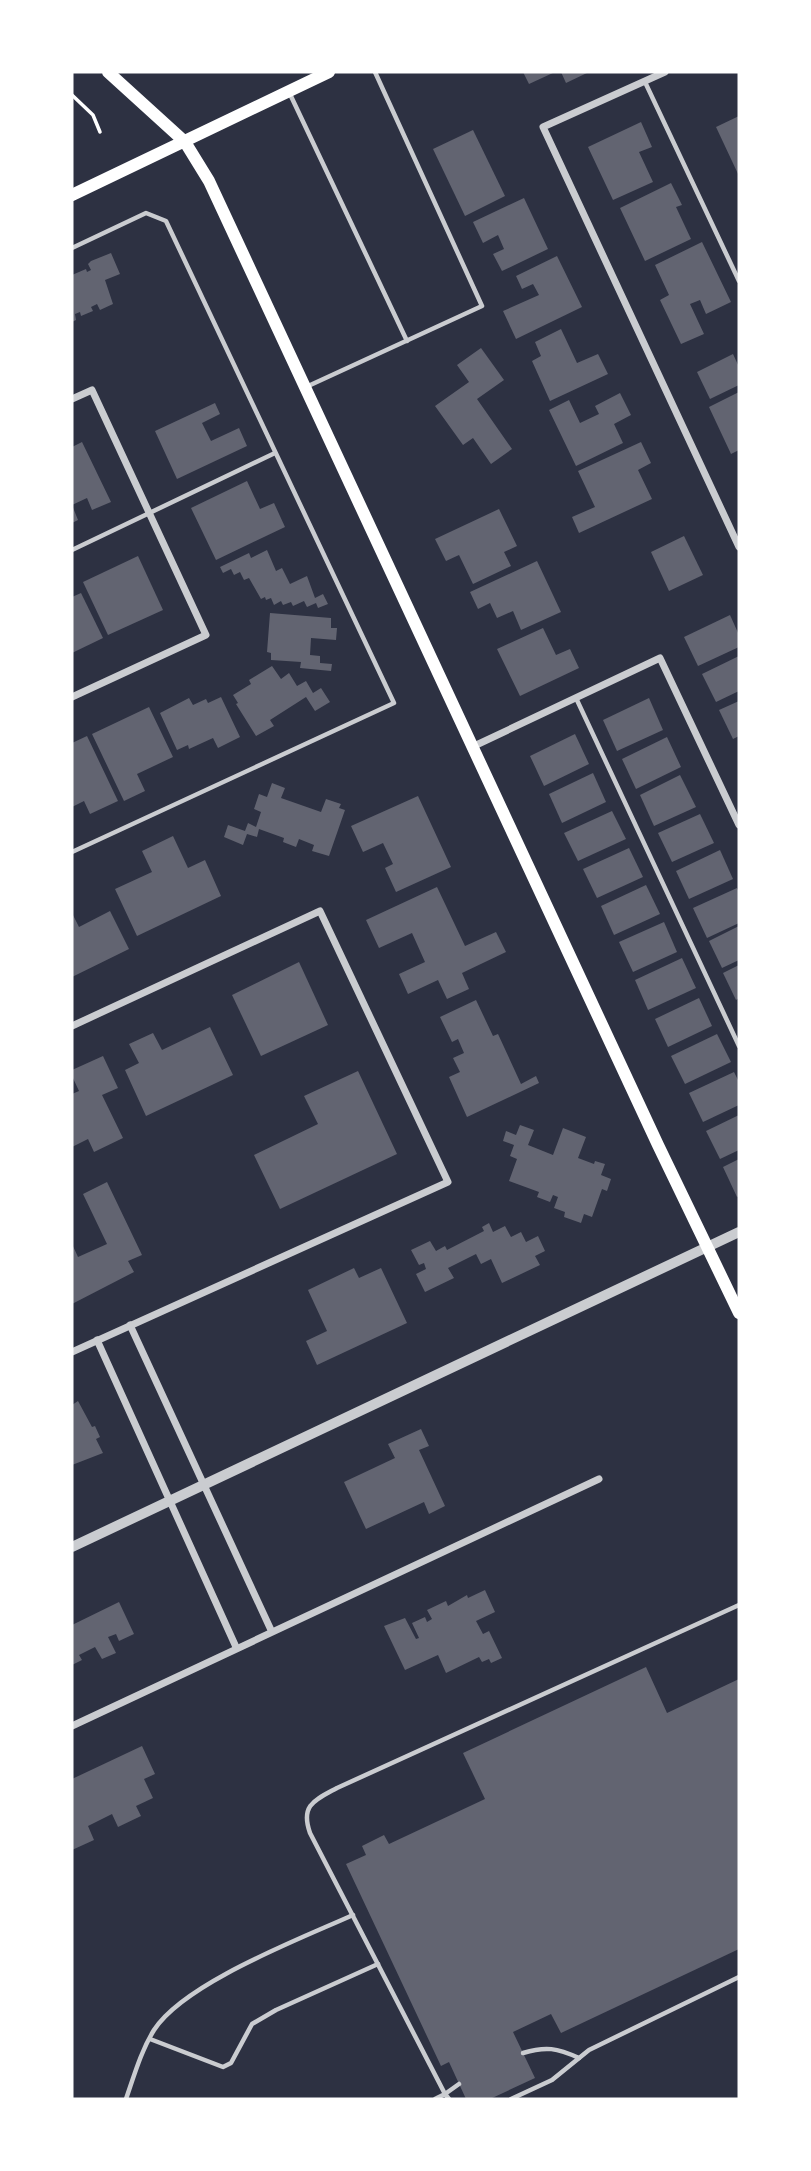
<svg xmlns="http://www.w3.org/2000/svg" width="811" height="2171" font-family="'Times New Roman',serif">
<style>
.building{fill:#626471}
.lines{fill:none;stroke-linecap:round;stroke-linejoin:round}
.path{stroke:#fff;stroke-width:3.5}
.service{stroke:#caccd0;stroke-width:4.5}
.minor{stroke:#caccd0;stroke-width:7}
.tertiary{stroke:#caccd0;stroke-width:10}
.secondary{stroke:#fff;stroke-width:12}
</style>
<rect width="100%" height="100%" fill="#2d3142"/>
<!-- building -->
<g class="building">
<polygon points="523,72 555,72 529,84"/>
<polygon points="561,72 589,72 566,83"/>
<polygon points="739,116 739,176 716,127"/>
<polygon points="641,122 652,147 639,152 653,182 613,200 588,147"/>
<polygon points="473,130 505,196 465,216 433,149"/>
<polygon points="671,183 682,205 676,207 691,239 645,261 620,208"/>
<polygon points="524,198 548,249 502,271 493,254 504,249 498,235 483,243 473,222"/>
<polygon points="702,242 731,302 706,314 700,300 690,304 704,334 681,344 660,300 669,295 655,265"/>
<polygon points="111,253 120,274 105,280 113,304 100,310 97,304 91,307 93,311 81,316 80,312 75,314 76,320 72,322 72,275 86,269 87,272 91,270 88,264 91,261"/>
<polygon points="557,256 582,307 516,339 503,311 539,295 533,284 522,289 516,276"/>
<polygon points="561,329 577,363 598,354 608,374 550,401 532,361 541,356 535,342"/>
<polygon points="481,348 504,380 477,399 512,449 491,464 473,438 463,445 435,406 469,382 457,365"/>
<polygon points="733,354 739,367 739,385 710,399 697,372"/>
<polygon points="739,392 739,450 731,454 709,407"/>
<polygon points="620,393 631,415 614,424 623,443 576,466 549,410 569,400 580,423 599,414 595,406"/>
<polygon points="215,403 220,414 202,423 211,441 239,428 247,446 177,479 155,431"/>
<polygon points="82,442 111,502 92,510 87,498 72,505 78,520 72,523 72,447"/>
<polygon points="641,442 651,463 638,470 652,499 579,533 572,517 595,507 578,471"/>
<polygon points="247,481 260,509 274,503 285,527 216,560 191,508"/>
<polygon points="499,509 517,546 504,552 511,566 473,584 459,555 446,561 435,539"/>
<polygon points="684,536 703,575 669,591 651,552"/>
<polygon points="267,550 276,571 282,568 290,584 307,576 315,598 323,594 328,604 318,608 316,603 307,607 304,601 293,606 291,602 283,605 281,601 274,605 271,598 266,600 265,597 261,599 249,578 244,580 240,572 234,575 231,569 223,573 220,567 249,553 251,558"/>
<polygon points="138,556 163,610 108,635 83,582"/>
<polygon points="537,561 561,612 521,630 513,611 497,618 490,603 478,609 470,592"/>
<polygon points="81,593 103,638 72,653 72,597"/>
<polygon points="270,613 331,618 331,628 337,628 336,640 311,638 310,655 320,656 320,663 332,664 331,671 300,668 301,662 271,660 271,653 267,652"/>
<polygon points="730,615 739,635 739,647 698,666 684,637"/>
<polygon points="543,628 556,655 570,649 579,668 520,696 497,649"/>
<polygon points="739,656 739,691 716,702 702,674"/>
<polygon points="272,666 281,679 289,673 297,686 306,681 313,693 321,688 330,702 315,711 306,697 270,720 274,726 256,736 236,704 238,703 233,695 251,684 249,680"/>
<polygon points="221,697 240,737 218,748 213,738 189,749 188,745 177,750 160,713 189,698 193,705 206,699 208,703"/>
<polygon points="649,698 663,730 617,751 603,720"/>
<polygon points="739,701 739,736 733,739 719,710"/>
<polygon points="149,707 173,757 137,774 145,791 124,801 92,734"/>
<polygon points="575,734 589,764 544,786 530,756"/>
<polygon points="87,736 118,801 90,814 84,801 72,807 72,743"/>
<polygon points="667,737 681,767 636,789 622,759"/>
<polygon points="593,773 606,802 562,823 549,794"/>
<polygon points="680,775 696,807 654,826 640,795"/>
<polygon points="272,783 285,788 281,798 321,812 326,799 341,804 339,808 345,810 329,856 312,851 314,845 299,839 296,847 283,842 284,838 259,829 257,837 247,834 243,845 224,837 228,825 245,831 248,823 256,827 261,812 254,809 259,794 267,797"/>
<polygon points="418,796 451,867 396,892 385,868 393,864 383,843 363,852 351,826"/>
<polygon points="612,811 626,839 578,861 564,833"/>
<polygon points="700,814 714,843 672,862 658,833"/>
<polygon points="173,836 188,868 205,860 221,896 137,936 115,889 152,872 142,851"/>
<polygon points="629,848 643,877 597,898 583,869"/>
<polygon points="720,850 733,879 689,899 676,871"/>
<polygon points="646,885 660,914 614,935 601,906"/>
<polygon points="437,887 465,946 496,932 506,952 462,973 469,989 447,999 438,980 408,994 399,974 425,962 412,933 379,948 366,920"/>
<polygon points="737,888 739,892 739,923 707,938 693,908"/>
<polygon points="110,911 129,949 72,977 72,913 79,927"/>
<polygon points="664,922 677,952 633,972 619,942"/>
<polygon points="739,926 739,960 722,968 709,941"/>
<polygon points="682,958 696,988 648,1010 635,980"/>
<polygon points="299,962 328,1025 261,1056 232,995"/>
<polygon points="739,965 739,998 736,1000 723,973"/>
<polygon points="699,998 712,1026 668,1047 655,1019"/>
<polygon points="476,1000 493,1036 498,1034 521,1084 536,1076 539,1083 467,1117 449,1077 460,1072 453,1058 464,1053 458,1039 452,1042 440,1017"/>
<polygon points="210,1027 233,1075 146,1116 125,1070 139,1063 129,1044 153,1033 162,1050"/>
<polygon points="717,1034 731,1062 685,1084 671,1056"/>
<polygon points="103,1056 118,1088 102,1095 123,1138 94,1152 88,1139 72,1147 72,1094 79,1091 72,1076 72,1070"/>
<polygon points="358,1071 397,1154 280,1209 254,1155 318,1124 304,1096"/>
<polygon points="734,1072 739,1082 739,1105 703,1122 689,1093"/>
<polygon points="739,1115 739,1150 720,1159 706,1131"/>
<polygon points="520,1125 534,1130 528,1145 553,1155 563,1128 586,1137 578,1158 594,1164 595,1161 605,1164 601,1175 611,1179 607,1191 602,1189 592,1217 584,1214 581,1223 564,1217 565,1212 554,1208 558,1197 553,1195 550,1202 537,1197 539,1192 509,1181 517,1159 510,1156 514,1145 503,1141 506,1131 516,1135"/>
<polygon points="739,1159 739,1196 737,1197 723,1167"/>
<polygon points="107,1182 142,1255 128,1261 134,1272 72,1304 72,1244 78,1257 107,1244 83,1194"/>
<polygon points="489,1223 493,1232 505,1226 511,1237 521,1232 526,1242 538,1236 545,1251 535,1256 540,1265 502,1283 491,1259 481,1264 476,1254 448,1268 454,1278 425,1292 416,1274 426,1269 424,1263 419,1265 411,1250 430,1241 436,1251 445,1246 447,1250 484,1231 482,1227"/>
<polygon points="354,1268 359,1278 381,1268 407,1323 317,1365 306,1341 327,1331 308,1290"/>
<polygon points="78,1401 92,1427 95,1426 100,1437 96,1439 103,1453 72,1465 72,1405"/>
<polygon points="421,1429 429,1446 419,1450 445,1506 429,1514 424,1502 366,1529 344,1482 395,1458 388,1444"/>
<polygon points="485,1590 495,1612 476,1621 483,1634 489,1631 502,1658 491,1663 489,1659 482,1662 479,1657 446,1673 438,1655 405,1670 384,1626 405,1618 416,1639 419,1638 412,1623 425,1617 427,1622 432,1619 427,1610 446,1601 448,1606 467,1595 468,1598"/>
<polygon points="119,1602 134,1634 119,1641 116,1634 108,1637 116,1653 102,1659 95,1647 79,1655 82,1660 72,1665 72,1625"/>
<polygon points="646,1667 667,1713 739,1679 739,1949 561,2033 551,2014 513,2032 535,2078 490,2099 466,2099 449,2062 441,2066 346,1864 366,1855 362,1846 384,1835 389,1844 485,1799 463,1753"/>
<polygon points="142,1746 155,1774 144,1779 153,1798 136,1806 141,1816 118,1827 112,1814 88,1826 94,1840 72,1850 72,1779"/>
</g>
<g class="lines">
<!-- path -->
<polyline class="path" points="72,95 93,115 100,132"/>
<!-- service -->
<g class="service">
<polyline points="645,82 739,281"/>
<polyline points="289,92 407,341"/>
<polyline points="72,248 146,213 166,221 394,703 72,852"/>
<polyline points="306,387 482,306 375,72"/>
<polyline points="72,550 275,453"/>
<polyline points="576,698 739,1046"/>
<polyline points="150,2039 223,2067 231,2063 252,2024 276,2010 378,1964"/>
<path d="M523 2053C546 2046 557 2048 579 2058"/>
<path d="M459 2084 445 2094 310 1833C300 1805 315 1800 337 1788L739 1605"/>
<path d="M126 2099C134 2076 141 2051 154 2030 184 1983 300 1939 353 1915"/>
<polyline points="435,2099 445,2094 449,2099"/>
<polyline points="511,2099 552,2080 589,2050 739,1977"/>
</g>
<!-- minor -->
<g class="minor">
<polyline points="665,72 543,127 739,547"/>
<polyline points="72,399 92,390 206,635 72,697"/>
<polyline points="472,747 660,658 739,825"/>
<polyline points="72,1026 320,911 448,1182 72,1352"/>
<polyline points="130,1325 271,1630"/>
<polyline points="97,1340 236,1647"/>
<polyline points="72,1726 599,1479"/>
</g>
<!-- tertiary -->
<polyline class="tertiary" points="72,1547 739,1232"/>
<!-- secondary -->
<g class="secondary">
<polyline points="108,72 185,142 209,181 658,1145 739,1313"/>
<polyline points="72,195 329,72"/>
</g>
</g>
<!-- border -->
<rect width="811" height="2171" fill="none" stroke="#ffffff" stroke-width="147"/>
</svg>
